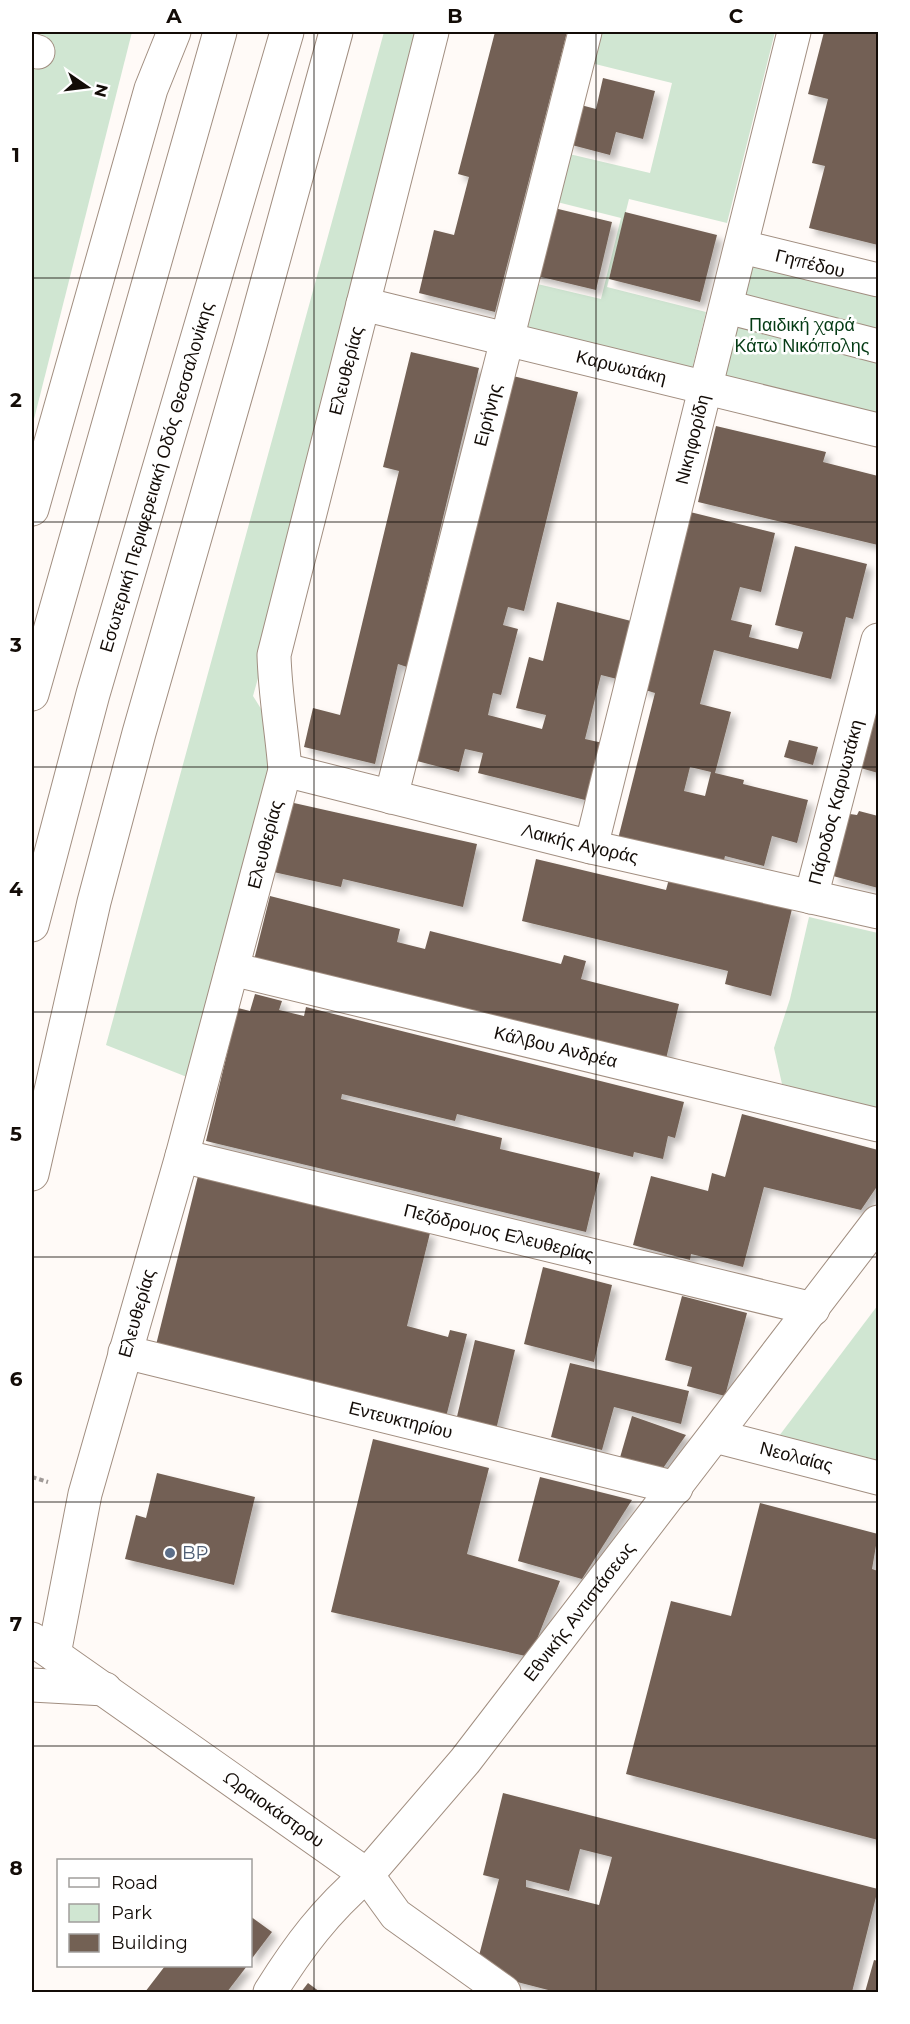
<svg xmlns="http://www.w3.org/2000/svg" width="910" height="2024" font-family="Montserrat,sans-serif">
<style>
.green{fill:#d0e6d2}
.building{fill:#736154;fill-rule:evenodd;filter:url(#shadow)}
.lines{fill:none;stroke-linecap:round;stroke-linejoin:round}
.minor-casing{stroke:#a18e80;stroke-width:35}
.major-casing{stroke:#a18e80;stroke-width:35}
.highway-casing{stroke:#a18e80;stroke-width:35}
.path{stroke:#a09a97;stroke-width:4;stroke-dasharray:4.5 3;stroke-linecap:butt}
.minor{stroke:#fff;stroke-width:33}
.major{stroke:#fff;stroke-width:33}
.highway{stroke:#fff;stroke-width:33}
.grid{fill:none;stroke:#130c07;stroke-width:1.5;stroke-opacity:0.55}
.service-dot{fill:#5c6f8a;stroke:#fff;stroke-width:2}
.labels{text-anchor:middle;stroke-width:5;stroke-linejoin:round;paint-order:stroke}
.street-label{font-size:18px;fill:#130c07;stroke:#fff}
.park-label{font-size:18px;fill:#053b15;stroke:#fff}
.service-label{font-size:18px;fill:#4e5e75;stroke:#fff;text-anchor:start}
.neatline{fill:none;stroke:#130c07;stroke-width:2}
.grid-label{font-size:20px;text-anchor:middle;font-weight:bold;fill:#130c07}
</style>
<defs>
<filter id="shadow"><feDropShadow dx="5.5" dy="5.5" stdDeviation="3" flood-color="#0004"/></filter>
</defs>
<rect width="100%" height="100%" fill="#fffaf7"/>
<!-- green -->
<g class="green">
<polygon points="32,32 132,32 32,427"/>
<polygon points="384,32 438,32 253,696 284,746 197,1081 106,1045"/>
<polygon points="598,32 775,32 727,223 629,199 607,287 706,312 691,373 517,330 529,282 601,299 621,218 553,201 565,153 650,173 672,83 591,63"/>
<polygon points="742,247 878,280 878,429 707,387"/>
<polygon points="809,917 878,933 878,1110 782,1084 774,1048 790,999"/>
<polygon points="878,1305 878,1466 776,1440"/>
</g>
<!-- building -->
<g class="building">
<polygon points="495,32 567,32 495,312 419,293 434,230 454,235 469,177 458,174"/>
<polygon points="824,32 878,32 878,245 809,228 825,166 812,163 828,99 808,94"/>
<polygon points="603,78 655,91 643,139 616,132 610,155 568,144 577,104 596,109"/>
<polygon points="550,207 612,222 596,290 533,275"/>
<polygon points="625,212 717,235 700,302 609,279"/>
<polygon points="411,352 479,368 407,667 398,664 375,764 304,747 313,708 340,715 399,471 383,467"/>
<polygon points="513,376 578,392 524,611 508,607 503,625 518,629 501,695 493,693 488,715 542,729 546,715 516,708 529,657 543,661 557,602 631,621 617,679 601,675 585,739 603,743 589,801 478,773 483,753 465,749 459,772 417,761"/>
<polygon points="716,426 826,452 823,462 878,476 878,545 698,502"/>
<path d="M686 511 775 533 761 592 740 587 731 620 752 625 749 637 798 649 803 632 775 625 795 546 867 564 853 619 846 617 831 679 714 650 700 704 731 712 715 773 744 780 743 784 808 800 797 843 772 836 764 866 725 856 723 865 618 839 655 693 642 689ZM690 767 711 772 705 796 684 791Z"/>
<polygon points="878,691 878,773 857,767"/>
<polygon points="789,740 818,747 813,765 784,757"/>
<polygon points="285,801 477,844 463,907 343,879 341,887 269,871"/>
<polygon points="859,811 878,816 878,888 833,876 850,814 857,815"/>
<polygon points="536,859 666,890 669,879 792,909 771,996 725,984 728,971 522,921"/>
<polygon points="270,896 400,929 397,942 425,949 430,931 561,964 564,955 586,961 581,979 679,1004 666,1059 254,960"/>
<polygon points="255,994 282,1001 279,1010 304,1016 306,1007 684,1102 675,1138 668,1136 663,1159 634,1152 633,1157 457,1114 455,1121 342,1094 341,1099 502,1138 500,1149 600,1173 586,1232 206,1141 238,1008 250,1011"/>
<polygon points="742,1114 878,1150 878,1185 861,1210 764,1187 743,1267 691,1254 690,1260 633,1245 651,1176 708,1191 712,1173 725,1177"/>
<polygon points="198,1176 430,1233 407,1326 448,1337 450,1330 467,1334 444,1425 154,1353"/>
<polygon points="543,1267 612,1285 594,1362 524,1344"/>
<polygon points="682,1296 747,1313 725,1396 687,1386 692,1367 665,1360"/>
<polygon points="475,1340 515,1350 495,1434 455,1425"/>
<polygon points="570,1363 689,1391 681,1424 614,1407 602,1450 551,1437"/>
<polygon points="632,1416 686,1435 659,1474 619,1461"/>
<polygon points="373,1439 489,1468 467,1554 560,1581 530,1657 331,1612"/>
<polygon points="157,1473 255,1497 234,1585 125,1559 136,1515 146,1518"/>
<polygon points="540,1477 632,1500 582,1579 518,1561"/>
<polygon points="760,1503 878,1534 872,1569 878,1571 878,1840 626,1774 671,1601 731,1616"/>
<path d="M503 1793 878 1889 852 1992H556L475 1971 499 1879 483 1875ZM580 1849 612 1857 599 1905 526 1887V1880L569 1891Z"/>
<polygon points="250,1916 272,1932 250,1961"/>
<polygon points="874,1960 878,1961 878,1992 865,1992"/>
<polygon points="165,1966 247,1966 227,1992 145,1992"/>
<polygon points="308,1983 320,1992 301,1992"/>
</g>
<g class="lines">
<!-- minor casing -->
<g class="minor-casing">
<g id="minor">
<polyline points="32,50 38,52"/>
<path id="s1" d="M742 247 878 280"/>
<path id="s2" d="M363 304 878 430"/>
<polyline points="727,307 878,346"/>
<path id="s3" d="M285 770 591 847 878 912"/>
<path id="s4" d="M391 797 585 32"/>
<path id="s5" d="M591 847 794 32"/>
<path id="s6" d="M811 897 878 640"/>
<path id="s7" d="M232 969 878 1125"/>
<path id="s8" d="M182 1156 813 1309"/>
<path id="s9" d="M125 1352 676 1488"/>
<path id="s10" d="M715 1436 878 1478"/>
<path id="s11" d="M54 1654 85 1494 182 1156 285 770C282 732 275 694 274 655L432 32"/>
<path d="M270 1992C299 1946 325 1911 367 1875L396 1915 504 1992"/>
</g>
</g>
<!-- major casing -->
<g class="major-casing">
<g id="major">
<path id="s12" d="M32 1639 367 1875 465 1761 878 1222"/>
</g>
</g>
<!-- highway casing -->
<g class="highway-casing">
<g id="highway">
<polyline points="32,509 151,89 174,32"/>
<polyline points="32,694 220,32"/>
<path id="s13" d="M32 925 93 694 287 32"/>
<polyline points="32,1174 94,902 139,733 250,345 336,32"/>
<polyline points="32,1685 105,1689"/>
</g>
</g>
<!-- path -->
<polyline class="path" points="32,1477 48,1482"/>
<!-- minor -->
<use href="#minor" class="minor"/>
<!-- major -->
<use href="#major" class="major"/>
<!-- highway -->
<use href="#highway" class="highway"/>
</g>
<!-- grid -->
<path class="grid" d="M314 32V1992M596 32V1992M32 278H878M32 522H878M32 767H878M32 1012H878M32 1257H878M32 1502H878M32 1746H878"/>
<!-- markers -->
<circle class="service-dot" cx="170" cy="1553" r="6"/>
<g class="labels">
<!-- street labels -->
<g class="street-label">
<text dy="6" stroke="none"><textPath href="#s1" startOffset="70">Γηπέδου</textPath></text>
<text dy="6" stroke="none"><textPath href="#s2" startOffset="266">Καρυωτάκη</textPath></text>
<text dy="6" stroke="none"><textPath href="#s11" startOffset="1323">Ελευθερίας</textPath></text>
<text dy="6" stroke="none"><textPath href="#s4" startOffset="394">Ειρήνης</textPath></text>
<text dy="6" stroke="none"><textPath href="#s5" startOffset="420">Νικηφορίδη</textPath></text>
<text dy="6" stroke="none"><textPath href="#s13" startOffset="465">Εσωτερική Περιφερειακή Οδός Θεσσαλονίκης</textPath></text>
<text dy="6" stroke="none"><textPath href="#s6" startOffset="98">Πάροδος Καρυωτάκη</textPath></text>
<text dy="6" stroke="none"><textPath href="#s3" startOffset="304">Λαικής Αγοράς</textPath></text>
<text dy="6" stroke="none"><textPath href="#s11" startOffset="837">Ελευθερίας</textPath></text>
<text dy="6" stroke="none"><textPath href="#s7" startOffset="333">Κάλβου Ανδρέα</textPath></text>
<text dy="6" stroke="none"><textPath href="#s8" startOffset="326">Πεζόδρομος Ελευθερίας</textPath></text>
<text dy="6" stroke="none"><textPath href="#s11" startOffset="351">Ελευθερίας</textPath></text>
<text dy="6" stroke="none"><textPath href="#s9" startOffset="284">Εντευκτηρίου</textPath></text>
<text dy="6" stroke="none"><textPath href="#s10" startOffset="84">Νεολαίας</textPath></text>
<text dy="6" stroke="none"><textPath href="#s12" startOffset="748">Εθνικής Αντιστάσεως</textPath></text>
<text dy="6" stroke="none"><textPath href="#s12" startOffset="296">Ωραιοκάστρου</textPath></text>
</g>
<!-- park labels -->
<g class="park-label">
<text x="802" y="331">Παιδική χαρά<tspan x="802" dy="21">Κάτω Νικόπολης</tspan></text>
</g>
<!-- service labels -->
<g class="service-label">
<text x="182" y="1559">BP</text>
</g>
</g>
<!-- border -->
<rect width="910" height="2024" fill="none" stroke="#ffffff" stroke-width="66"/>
<!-- legend -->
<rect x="57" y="1859" width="195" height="108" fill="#ffffff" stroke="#a19e9c" stroke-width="1.5"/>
<rect x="69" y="1878" width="30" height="9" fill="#ffffff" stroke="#a19e9c" stroke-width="1.5"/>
<text x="111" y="1889" font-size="18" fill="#130c07">Road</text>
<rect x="69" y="1904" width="30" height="18" fill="#d0e6d2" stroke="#a19e9c" stroke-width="1.5"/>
<text x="111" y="1919" font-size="18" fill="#130c07">Park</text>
<rect x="69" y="1934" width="30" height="18" fill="#736154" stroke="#a19e9c" stroke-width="1.5"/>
<text x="111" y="1949" font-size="18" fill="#130c07">Building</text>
<!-- north arrow -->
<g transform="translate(87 87) rotate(104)" stroke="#ffffff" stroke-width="4.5" paint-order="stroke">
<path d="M0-4.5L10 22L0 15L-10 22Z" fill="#130c07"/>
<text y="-9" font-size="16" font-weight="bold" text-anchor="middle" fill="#130c07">N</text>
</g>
<rect x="33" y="33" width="844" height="1958" class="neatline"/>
<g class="grid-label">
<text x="174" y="23">A</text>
<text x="455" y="23">B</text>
<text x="736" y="23">C</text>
<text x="16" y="162">1</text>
<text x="16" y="407">2</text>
<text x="16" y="652">3</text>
<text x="16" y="896">4</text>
<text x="16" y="1141">5</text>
<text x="16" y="1386">6</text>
<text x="16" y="1631">7</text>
<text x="16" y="1875">8</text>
</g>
</svg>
